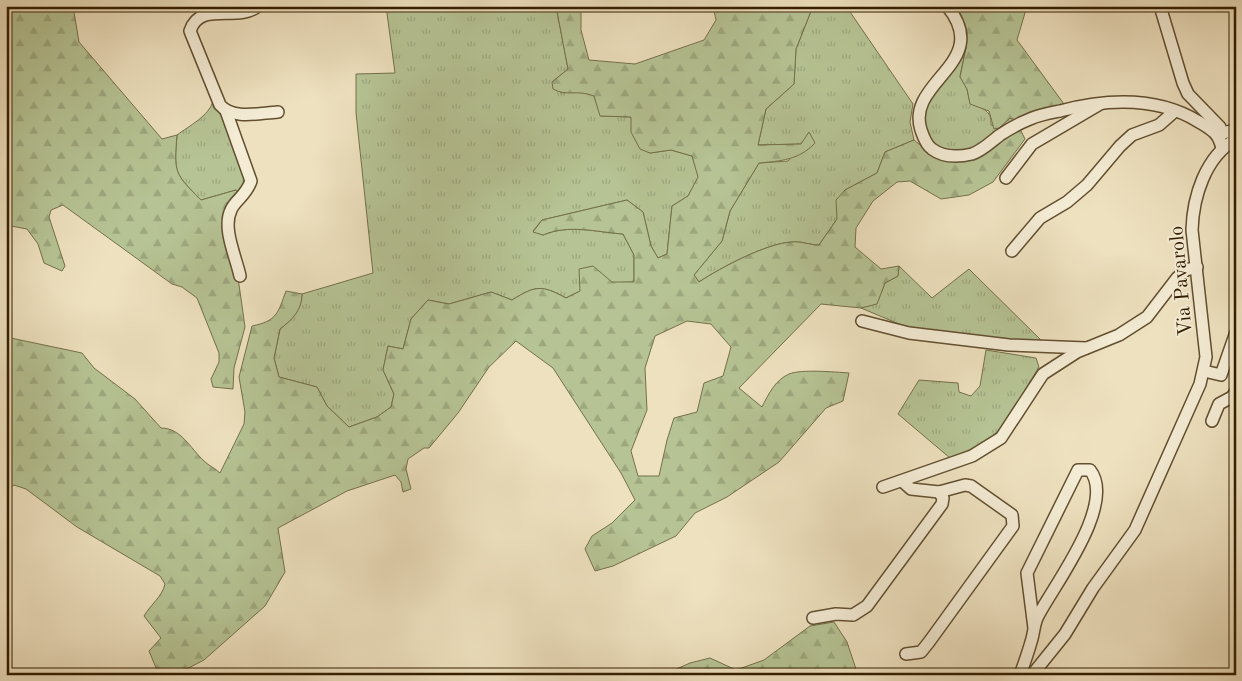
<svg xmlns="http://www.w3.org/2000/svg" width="1242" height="681" font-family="'Old Standard TT',serif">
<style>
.grass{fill:url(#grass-tufts);stroke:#74704a}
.forest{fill:url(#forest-firs);stroke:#74704a;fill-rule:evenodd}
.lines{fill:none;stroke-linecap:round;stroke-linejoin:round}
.minor-casing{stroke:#624f30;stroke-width:14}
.minor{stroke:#f4ecd5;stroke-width:11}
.labels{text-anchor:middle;stroke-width:4;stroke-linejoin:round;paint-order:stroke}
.street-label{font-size:20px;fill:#331e00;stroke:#f4ecd5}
</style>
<defs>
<pattern id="grass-tufts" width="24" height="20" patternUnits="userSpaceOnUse" patternTransform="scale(1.25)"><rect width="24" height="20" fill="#b6c394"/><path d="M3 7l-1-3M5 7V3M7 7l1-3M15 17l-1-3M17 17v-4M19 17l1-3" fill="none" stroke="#9da77e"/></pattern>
<pattern id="forest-firs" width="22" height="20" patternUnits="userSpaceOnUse" patternTransform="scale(1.25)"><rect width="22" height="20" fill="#b6c394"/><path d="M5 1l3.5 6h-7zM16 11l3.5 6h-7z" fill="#9da77e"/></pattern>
</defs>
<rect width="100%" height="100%" fill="#eee1bf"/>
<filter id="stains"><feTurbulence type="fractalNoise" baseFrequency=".004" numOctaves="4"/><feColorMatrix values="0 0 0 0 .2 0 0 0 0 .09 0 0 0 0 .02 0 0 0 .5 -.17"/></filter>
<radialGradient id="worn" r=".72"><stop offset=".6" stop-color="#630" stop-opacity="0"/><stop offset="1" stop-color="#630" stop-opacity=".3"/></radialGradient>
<!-- grass -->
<g class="grass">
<path d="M386 6H556L568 69 552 82 561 93 582 91 594 96 601 116 632 117 640 148 650 153 671 150 692 156 699 177 688 196 672 206 667 254 658 258 651 246 643 212 627 200 542 220 533 231 543 235C569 224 596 232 623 234L634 255V282C609 282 588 286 566 298 542 285 536 285 512 300L491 292 449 304 428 300 411 319 403 349 388 346 383 370 394 394 391 407 377 417 349 427 327 406 317 387 279 377 274 358 280 329C293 319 301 310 302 294L373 273 356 113V74L395 73Z"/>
<path d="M813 6H846L913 104 910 122 914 140 885 152 877 173 845 190 837 219 819 245C810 245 800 241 792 242 767 243 720 268 699 282L694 275 722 241 730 211 759 163 788 161 802 144 758 145 766 109 794 84 796 49Z"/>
<path d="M963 48H966L960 76 967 89 970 103C983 109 992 110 991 125L999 128 1010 118 1016 120 974 150 957 154 934 146 926 137 922 109Z"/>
<path d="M213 101 223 112 248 180 240 195 236 190 201 200C174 173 174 173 177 135 189 126 209 116 213 101Z"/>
<polygon points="899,266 932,298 969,269 1044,343 918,332 861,308 877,303 885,283 898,276"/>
<polygon points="986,350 1036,358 1039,367 1001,429 981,445 950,458 898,414 919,380 958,383 959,392 971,396 980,386"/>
</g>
<!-- forest -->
<g class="forest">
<path d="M6 6H73L79 42 162 139 177 135C174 173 174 173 201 200L236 190 240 195 228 207 245 327 234 368 233 389 213 387 211 379 219 362V353L197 298 182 287 172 284 63 205 51 210 49 217 65 266 62 271 44 263 38 244 27 229 6 225Z"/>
<path d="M556 6H581V30L589 60 635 64 704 40 716 20 713 6H813L796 49 794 84 766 109 758 145 801 144 809 132 815 143C799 160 781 161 759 163L730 211 722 241 694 275 699 282C720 268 767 243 792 242 801 241 810 245 819 245L837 219 836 200 845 190 877 173 885 152 914 140 936 158 956 161 1020 129 1025 139 993 182 969 195 941 199 910 181 897 182 873 201 856 228 855 247 881 269 899 266 898 276 885 283 877 304 861 308 821 304 739 388 762 407C768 395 775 380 789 374 801 369 835 372 849 373L843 401 826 408 779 462 727 497 695 513 676 536 613 566 595 571 585 549 592 536 612 523 635 500 621 473 553 368 516 341 489 367 458 413 429 448H424L408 459 406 469 411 489 403 492 401 482 395 475 347 491 278 528 285 572 265 606 204 660 175 675H159L149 651 161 638 144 616C151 604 162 597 165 584L160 576 77 527 26 489 14 485 9 489 6 512V337L82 353 94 368 135 399 161 428C181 428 190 448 204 461 209 466 215 468 220 473L244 424 245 412 239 377 252 326C277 321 278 313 286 291L302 294C302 310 293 319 280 329L274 358 279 377 317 387 327 406 349 427 377 417 391 407 394 394 383 370 388 346 403 349 411 319 428 300 449 304 491 292 512 300C536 285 542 285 566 298L580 291 579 269 593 266 612 282H634V255L623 234C596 232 569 224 543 235L533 232 542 220 627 200 643 212 651 246 658 258 667 254 672 206 688 196 698 177 692 156 671 150 650 153 640 149 631 132V117L600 116 594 96C576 89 567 97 553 89L552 82 568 69ZM687 321 711 324 731 347 723 376 704 383 697 412 674 418 667 440 659 476H638L631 451 647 410 645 368 655 336Z"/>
<polygon points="957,6 1027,6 1017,40 1064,104 1037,111 1016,120 1010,118 999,128 994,129 989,111 970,104 967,89 960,77 966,48 966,29"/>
<polygon points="834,622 847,642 858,675 663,675 690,663 710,658 736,670 764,660 810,626"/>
</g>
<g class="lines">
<!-- minor casing -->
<g class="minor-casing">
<g id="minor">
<path d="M258 6C238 23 200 0 190 31L220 105C233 120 259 113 278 112"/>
<path d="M947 6C994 63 905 81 921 130 923 136 926 145 932 149 944 158 959 157 972 154 982 151 992 141 1000 135 1009 129 1020 123 1030 119 1039 115 1050 113 1060 111 1106 99 1157 96 1199 122 1212 130 1219 133 1222 149"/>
<polyline points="1160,6 1183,83 1188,94 1220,127 1220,138"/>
<path d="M226 111 251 181C246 196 235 200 231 210 222 228 236 257 240 276"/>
<polyline points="1222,133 1236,130"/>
<polyline points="1006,178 1032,144 1100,104"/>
<polyline points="1012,251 1040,218 1067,202 1087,185 1120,146 1132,135 1159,125 1175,111"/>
<polyline points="862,321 909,333 1009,345 1086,348"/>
<polyline points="1204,371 1221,375 1236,332"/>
<polyline points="1212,421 1219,404 1232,397 1236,391"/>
<polyline points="883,487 972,456 1001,438 1043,374 1077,352 1119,335 1147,317 1177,278 1186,270 1197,267"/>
<polyline points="813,618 836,614 853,615 867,606 942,504 943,498 939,492 911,489 902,481"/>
<polyline points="906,654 921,652 929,642 1013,526 1012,515 971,486 965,485 939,492"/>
<path d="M1020 675C1024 664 1028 653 1031 642 1034 633 1034 623 1038 616 1054 585 1117 504 1090 470H1078L1027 573 1034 628"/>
<path d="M1032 675 1065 634 1093 588 1135 530 1200 384 1206 357 1192 230C1193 197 1205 157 1236 139"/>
</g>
</g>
<!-- minor -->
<use href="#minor" class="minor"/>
</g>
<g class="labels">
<!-- street labels -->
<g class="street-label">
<text transform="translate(1180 281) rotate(-95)" y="7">Via Pavarolo</text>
</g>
</g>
<!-- margin -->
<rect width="1242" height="681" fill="none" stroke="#eee1bf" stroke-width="25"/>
<rect x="8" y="8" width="1227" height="666" fill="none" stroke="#331e00" stroke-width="2.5"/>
<rect x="12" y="12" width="1217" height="656" fill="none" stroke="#331e00"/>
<rect width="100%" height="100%" filter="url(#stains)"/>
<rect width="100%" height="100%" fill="url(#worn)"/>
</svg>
